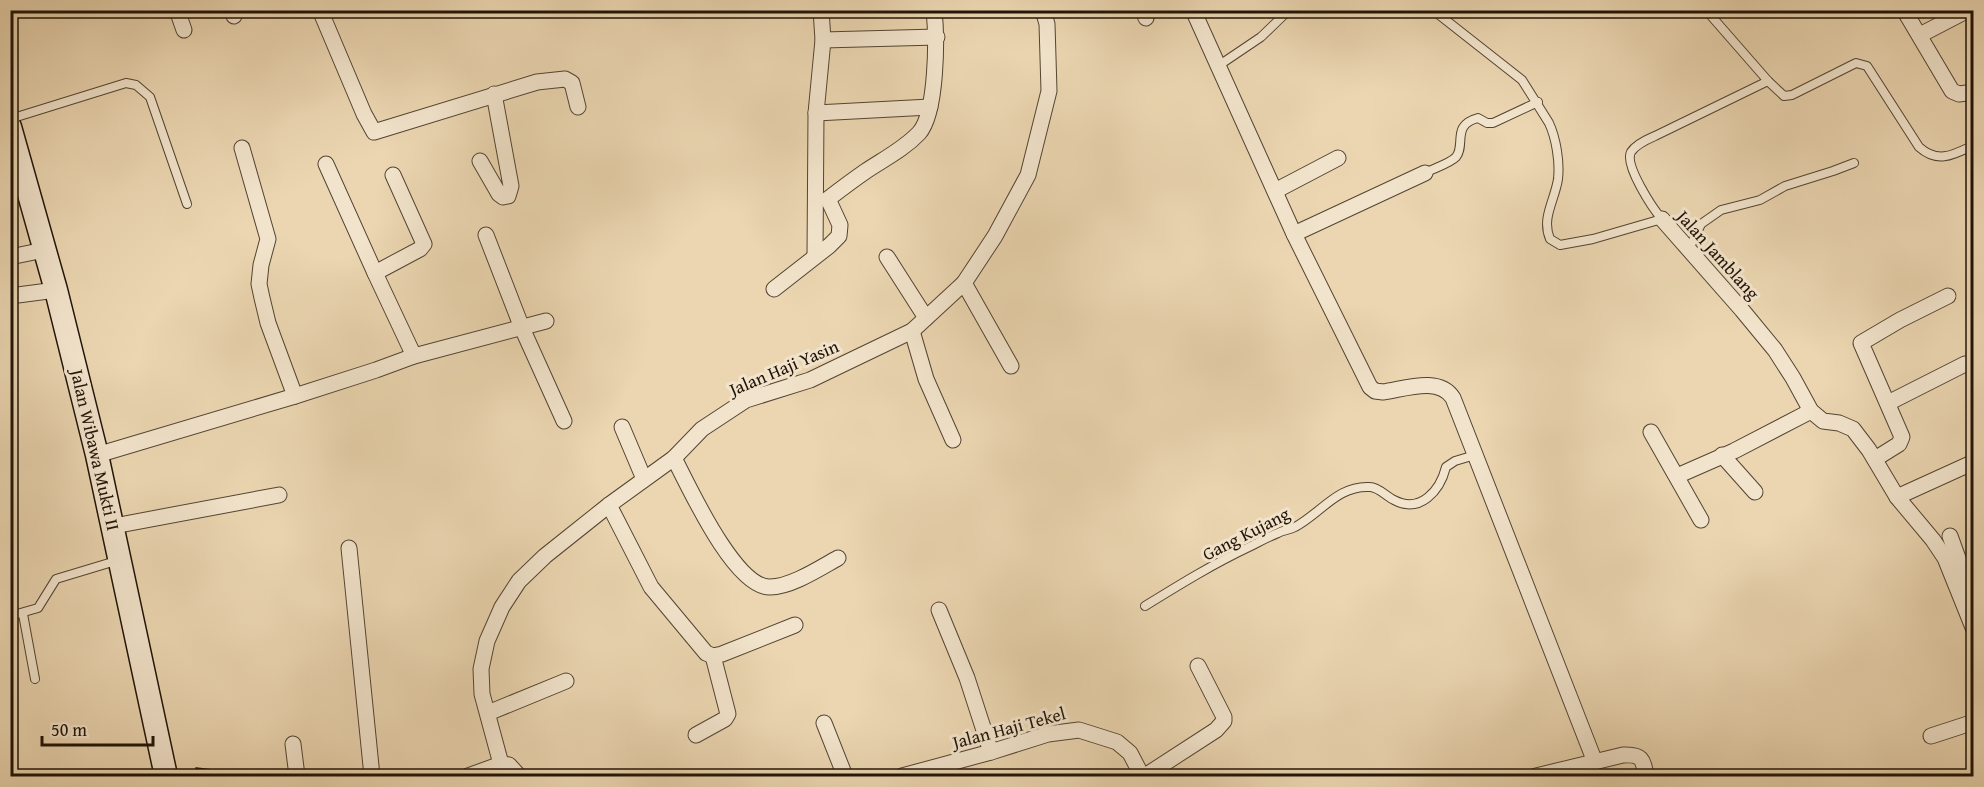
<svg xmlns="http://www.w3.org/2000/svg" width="1984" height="787" font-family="'Gentium Book Plus',serif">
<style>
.building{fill:#db976b;stroke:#201408;stroke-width:1.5}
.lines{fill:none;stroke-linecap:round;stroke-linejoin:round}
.lane-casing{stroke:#534432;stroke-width:10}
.street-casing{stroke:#534432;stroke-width:17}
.secondary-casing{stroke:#201408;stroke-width:25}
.lane{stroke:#f2e4cc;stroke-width:8}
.street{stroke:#f2e4cc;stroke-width:15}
.secondary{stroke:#f2e4cc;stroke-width:22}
.labels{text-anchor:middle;stroke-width:6;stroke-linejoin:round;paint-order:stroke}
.street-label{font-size:18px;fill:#201408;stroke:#f2e4cc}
</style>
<rect width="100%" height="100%" fill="#ebd6b1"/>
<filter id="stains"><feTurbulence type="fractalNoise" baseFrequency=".00333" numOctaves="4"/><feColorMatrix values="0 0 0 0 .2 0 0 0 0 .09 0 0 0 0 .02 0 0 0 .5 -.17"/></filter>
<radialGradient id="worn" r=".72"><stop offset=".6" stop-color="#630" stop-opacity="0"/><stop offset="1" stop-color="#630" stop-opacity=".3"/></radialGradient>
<!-- building -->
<polygon class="building" points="196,768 247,774 247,776 195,776"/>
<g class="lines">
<!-- lane casing -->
<g class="lane-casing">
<g id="lane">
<path d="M1433 10 1522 80 1549 123C1556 138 1560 162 1558 179 1555 200 1541 218 1550 239L1560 245 1593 239 1662 219C1653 209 1624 165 1631 152 1636 144 1648 139 1655 136L1768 81"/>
<path d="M1706 10 1768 81 1784 96 1792 95 1856 63 1867 66 1919 147C1938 164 1953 155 1974 145"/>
<polyline points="1218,66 1261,37 1289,10"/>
<polyline points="10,119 126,83 136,85 150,97 187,204"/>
<path d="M1425 173C1434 168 1449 164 1456 157 1466 145 1451 125 1478 118L1487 123H1493L1538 102"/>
<polyline points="1688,251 1701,224 1721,210 1760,200 1785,186 1833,171 1854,163"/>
<path d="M1145 606C1179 585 1213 564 1249 547 1259 542 1268 537 1278 533 1283 530 1290 530 1295 527 1321 513 1338 485 1370 487 1378 487 1386 496 1394 500 1420 514 1440 491 1446 467L1455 461 1475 455"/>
<polyline points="23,614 35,679"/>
<polyline points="10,616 38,608 56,579 119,560"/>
</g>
</g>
<!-- street casing -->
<g class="street-casing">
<g id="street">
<polyline points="177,10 184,30"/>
<polyline points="233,10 234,16"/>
<polyline points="320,10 364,114 374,132 537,82 565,79 572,83 578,107"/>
<polyline points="1143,10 1146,18"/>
<path d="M1193 10 1294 234 1370 387 1375 391 1383 392C1405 389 1439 376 1453 398L1595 762"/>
<polyline points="1904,10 1952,91 1959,94 1974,92"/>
<polyline points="1920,35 1968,10"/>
<polyline points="823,40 937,37"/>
<polyline points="816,113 930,107"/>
<polyline points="242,148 268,239 261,265 259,284 262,298 268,323 295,396"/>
<polyline points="480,161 499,194 503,197 508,196 511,186 494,94"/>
<polyline points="326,164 375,273"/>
<polyline points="393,175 424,244 420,249 375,273 414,356"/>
<polyline points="1275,191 1338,158"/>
<polyline points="1662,219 1742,310 1775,350 1793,378 1811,411 1823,421 1839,423 1853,429 1869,450 1897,497 1933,540 1945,558 1974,630"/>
<polyline points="1294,234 1425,173"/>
<polyline points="486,235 522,328 564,421"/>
<polyline points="815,256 816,113 823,40 821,10"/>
<polyline points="10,257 44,250"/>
<polyline points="887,257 926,318"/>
<polyline points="964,283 1011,366"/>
<path d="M774 289 829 246 839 236 840 225 828 199C841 189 853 180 866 171 884 159 904 149 919 133 937 113 937 38 934 10"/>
<polyline points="10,296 56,290"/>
<polyline points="912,331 926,379 953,440"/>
<polyline points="1888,403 1965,364"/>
<polyline points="622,427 644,479"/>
<polyline points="1651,432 1701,520"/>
<polyline points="97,455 295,396 376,370 414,356 546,321"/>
<polyline points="1722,455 1755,492"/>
<path d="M674 458C689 487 735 588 770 587 791 587 820 568 838 558"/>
<polyline points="1875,459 1899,444 1902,437 1861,343 1900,320 1948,296"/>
<polyline points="1677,476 1734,451 1811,411"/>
<polyline points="1897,497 1974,462"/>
<polyline points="609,505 651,587 706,653 713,656 722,654 795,625"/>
<polyline points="114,526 279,495"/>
<polyline points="1950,536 1972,597"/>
<polyline points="349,548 372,776"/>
<polyline points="939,610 967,678 991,752"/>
<polyline points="488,713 566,681"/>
<polyline points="824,723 845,776"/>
<polyline points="696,735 725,719 728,714 713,656"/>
<polyline points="1931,736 1974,722"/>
<polyline points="293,744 297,776"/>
<polyline points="501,764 482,694 481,669 487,641 502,607 519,581 545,556 609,505 674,458 702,429 746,400 810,380 912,331 964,283 995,236 1028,175 1049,91 1047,24 1043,10"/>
<polyline points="468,776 501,764 509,765 519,776"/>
<polyline points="902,776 991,752 1048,734 1079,730 1117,742 1130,753 1142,776"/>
<polyline points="1145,776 1216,730 1224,721 1224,717 1198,666"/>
<path d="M1536 776 1623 755C1642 754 1643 759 1646 776"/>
</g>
</g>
<!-- secondary casing -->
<g class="secondary-casing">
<polyline id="secondary" points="10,127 56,290 97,455 166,776"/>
</g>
<!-- lane -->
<use href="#lane" class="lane"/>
<!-- street -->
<use href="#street" class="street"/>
<!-- secondary -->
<use href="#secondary" class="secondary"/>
</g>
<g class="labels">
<!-- street labels -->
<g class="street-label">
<text transform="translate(1718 255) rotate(48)" y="6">Jalan Jamblang</text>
<text transform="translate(784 368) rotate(-23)" y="6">Jalan Haji Yasin</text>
<text transform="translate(95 450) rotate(77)" y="6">Jalan Wibawa Mukti II</text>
<text transform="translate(1246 534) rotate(-27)" y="6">Gang Kujang</text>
<text transform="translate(1009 728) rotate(-15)" y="6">Jalan Haji Tekel</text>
</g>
</g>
<!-- margin -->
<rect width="1984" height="787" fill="none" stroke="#ebd6b1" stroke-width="36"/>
<rect x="12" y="12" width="1960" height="763" fill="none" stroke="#201408" stroke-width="3"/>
<rect x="18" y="18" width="1948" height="751" fill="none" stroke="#201408" stroke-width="1.5"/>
<!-- scale -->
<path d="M42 736v9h111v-9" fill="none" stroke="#201408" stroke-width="3"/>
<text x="51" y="736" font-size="18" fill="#201408" stroke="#f2e4cc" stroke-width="4.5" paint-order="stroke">50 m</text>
<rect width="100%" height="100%" filter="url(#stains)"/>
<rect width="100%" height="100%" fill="url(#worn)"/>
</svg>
